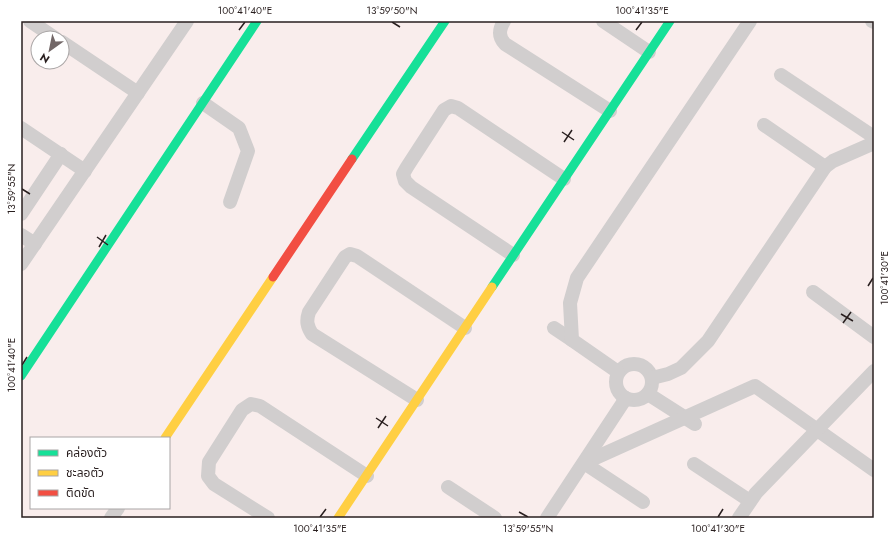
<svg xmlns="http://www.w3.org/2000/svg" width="895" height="539" font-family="Jost,'Noto Sans Thai',sans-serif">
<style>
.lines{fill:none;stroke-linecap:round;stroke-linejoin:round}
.street{stroke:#d1cece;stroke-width:14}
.fast{stroke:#16e098;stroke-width:9}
.slow{stroke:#ffcf43;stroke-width:9}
.jam{stroke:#f24e42;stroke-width:9}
.ticks{fill:none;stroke:#291f1f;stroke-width:1.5}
.neatline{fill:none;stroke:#291f1f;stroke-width:1.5}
.ticks-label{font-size:10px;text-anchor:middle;fill:#291f1f}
</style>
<rect width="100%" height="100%" fill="#f9edec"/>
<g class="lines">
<!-- street -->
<g class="street">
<polyline points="30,21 55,38"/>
<path d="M504 21C499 30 498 36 505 44L610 111"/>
<polyline points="603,21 649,52"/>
<polyline points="872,21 874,22"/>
<polyline points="62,42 138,93"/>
<polyline points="781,75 874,137"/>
<polyline points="203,103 239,128 248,151 230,202"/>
<polyline points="764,125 825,167"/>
<polyline points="21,128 85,171"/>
<polyline points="21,214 61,154"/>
<polyline points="21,235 35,244"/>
<polyline points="513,255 411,187 405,181 403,174 407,167 444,110 451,106 458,108 564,179"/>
<polyline points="21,264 187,21"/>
<polyline points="813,292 874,337"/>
<polyline points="554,328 572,340"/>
<circle cx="634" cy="382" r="18"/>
<polyline points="618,372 572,340 570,303 577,278 750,21"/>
<polyline points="652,378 668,374 681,368 708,341 825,167 833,161 874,143"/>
<polyline points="648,394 695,424"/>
<path d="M417 400 312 334C307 326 306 321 309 312L345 257 350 254 357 256 465 328"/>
<polyline points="694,464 750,501"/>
<polyline points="448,487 495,518"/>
<polyline points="643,502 584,463 755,386 874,470"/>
<polyline points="111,518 118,508"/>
<polyline points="268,518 214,484 208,476 209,462 242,410 251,404 260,406 367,476"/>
<polyline points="547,518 626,398"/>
<polyline points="739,518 756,493 874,371"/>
</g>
<!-- fast -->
<g class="fast">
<polyline points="352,159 445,21"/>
<polyline points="492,287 670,21"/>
<polyline points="21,376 257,21"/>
</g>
<!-- slow -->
<g class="slow">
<polyline points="165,438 273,277"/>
<polyline points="338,518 492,287"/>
</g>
<!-- jam -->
<polyline class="jam" points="273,277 352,159"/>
</g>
<!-- ticks -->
<path class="ticks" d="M392 22 400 27M239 30 245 22M636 30 642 22M562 132 574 140M564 142 572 130M22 189 30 194M97 237 108 245M99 247 106 235M868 286 873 278M841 314 853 321M843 323 851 312M22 365 27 357M376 418 388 426M378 428 386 416M519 512 528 517M320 517 326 509M718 517 723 509"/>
<!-- border -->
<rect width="895" height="539" fill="none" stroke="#ffffff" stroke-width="44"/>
<!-- legend -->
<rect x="30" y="437" width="140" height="72" fill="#ffffff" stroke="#a9a5a5"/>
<rect x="38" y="450" width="20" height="6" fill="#16e098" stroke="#a9a5a5"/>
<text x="66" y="457" font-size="12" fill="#291f1f">คล่องตัว</text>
<rect x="38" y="470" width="20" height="6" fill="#ffcf43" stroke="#a9a5a5"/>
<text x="66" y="477" font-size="12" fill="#291f1f">ชะลอตัว</text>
<rect x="38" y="490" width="20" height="6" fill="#f24e42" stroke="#a9a5a5"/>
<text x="66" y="497" font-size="12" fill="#291f1f">ติดขัด</text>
<!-- north arrow -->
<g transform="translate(50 50) rotate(213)"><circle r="19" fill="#ffffff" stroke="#a9a5a5"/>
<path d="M0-3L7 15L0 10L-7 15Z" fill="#726767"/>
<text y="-6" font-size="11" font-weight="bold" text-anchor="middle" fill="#291f1f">N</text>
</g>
<rect x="22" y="22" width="851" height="495" class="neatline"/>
<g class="ticks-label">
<text x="245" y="14">100°41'40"E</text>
<text x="392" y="14">13°59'50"N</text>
<text x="642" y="14">100°41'35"E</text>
<text transform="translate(11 189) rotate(-90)" y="4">13°59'55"N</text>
<text transform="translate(884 278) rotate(-90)" y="4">100°41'30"E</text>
<text transform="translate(11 365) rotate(-90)" y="4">100°41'40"E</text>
<text x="320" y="532">100°41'35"E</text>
<text x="528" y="532">13°59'55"N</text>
<text x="718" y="532">100°41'30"E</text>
</g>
</svg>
